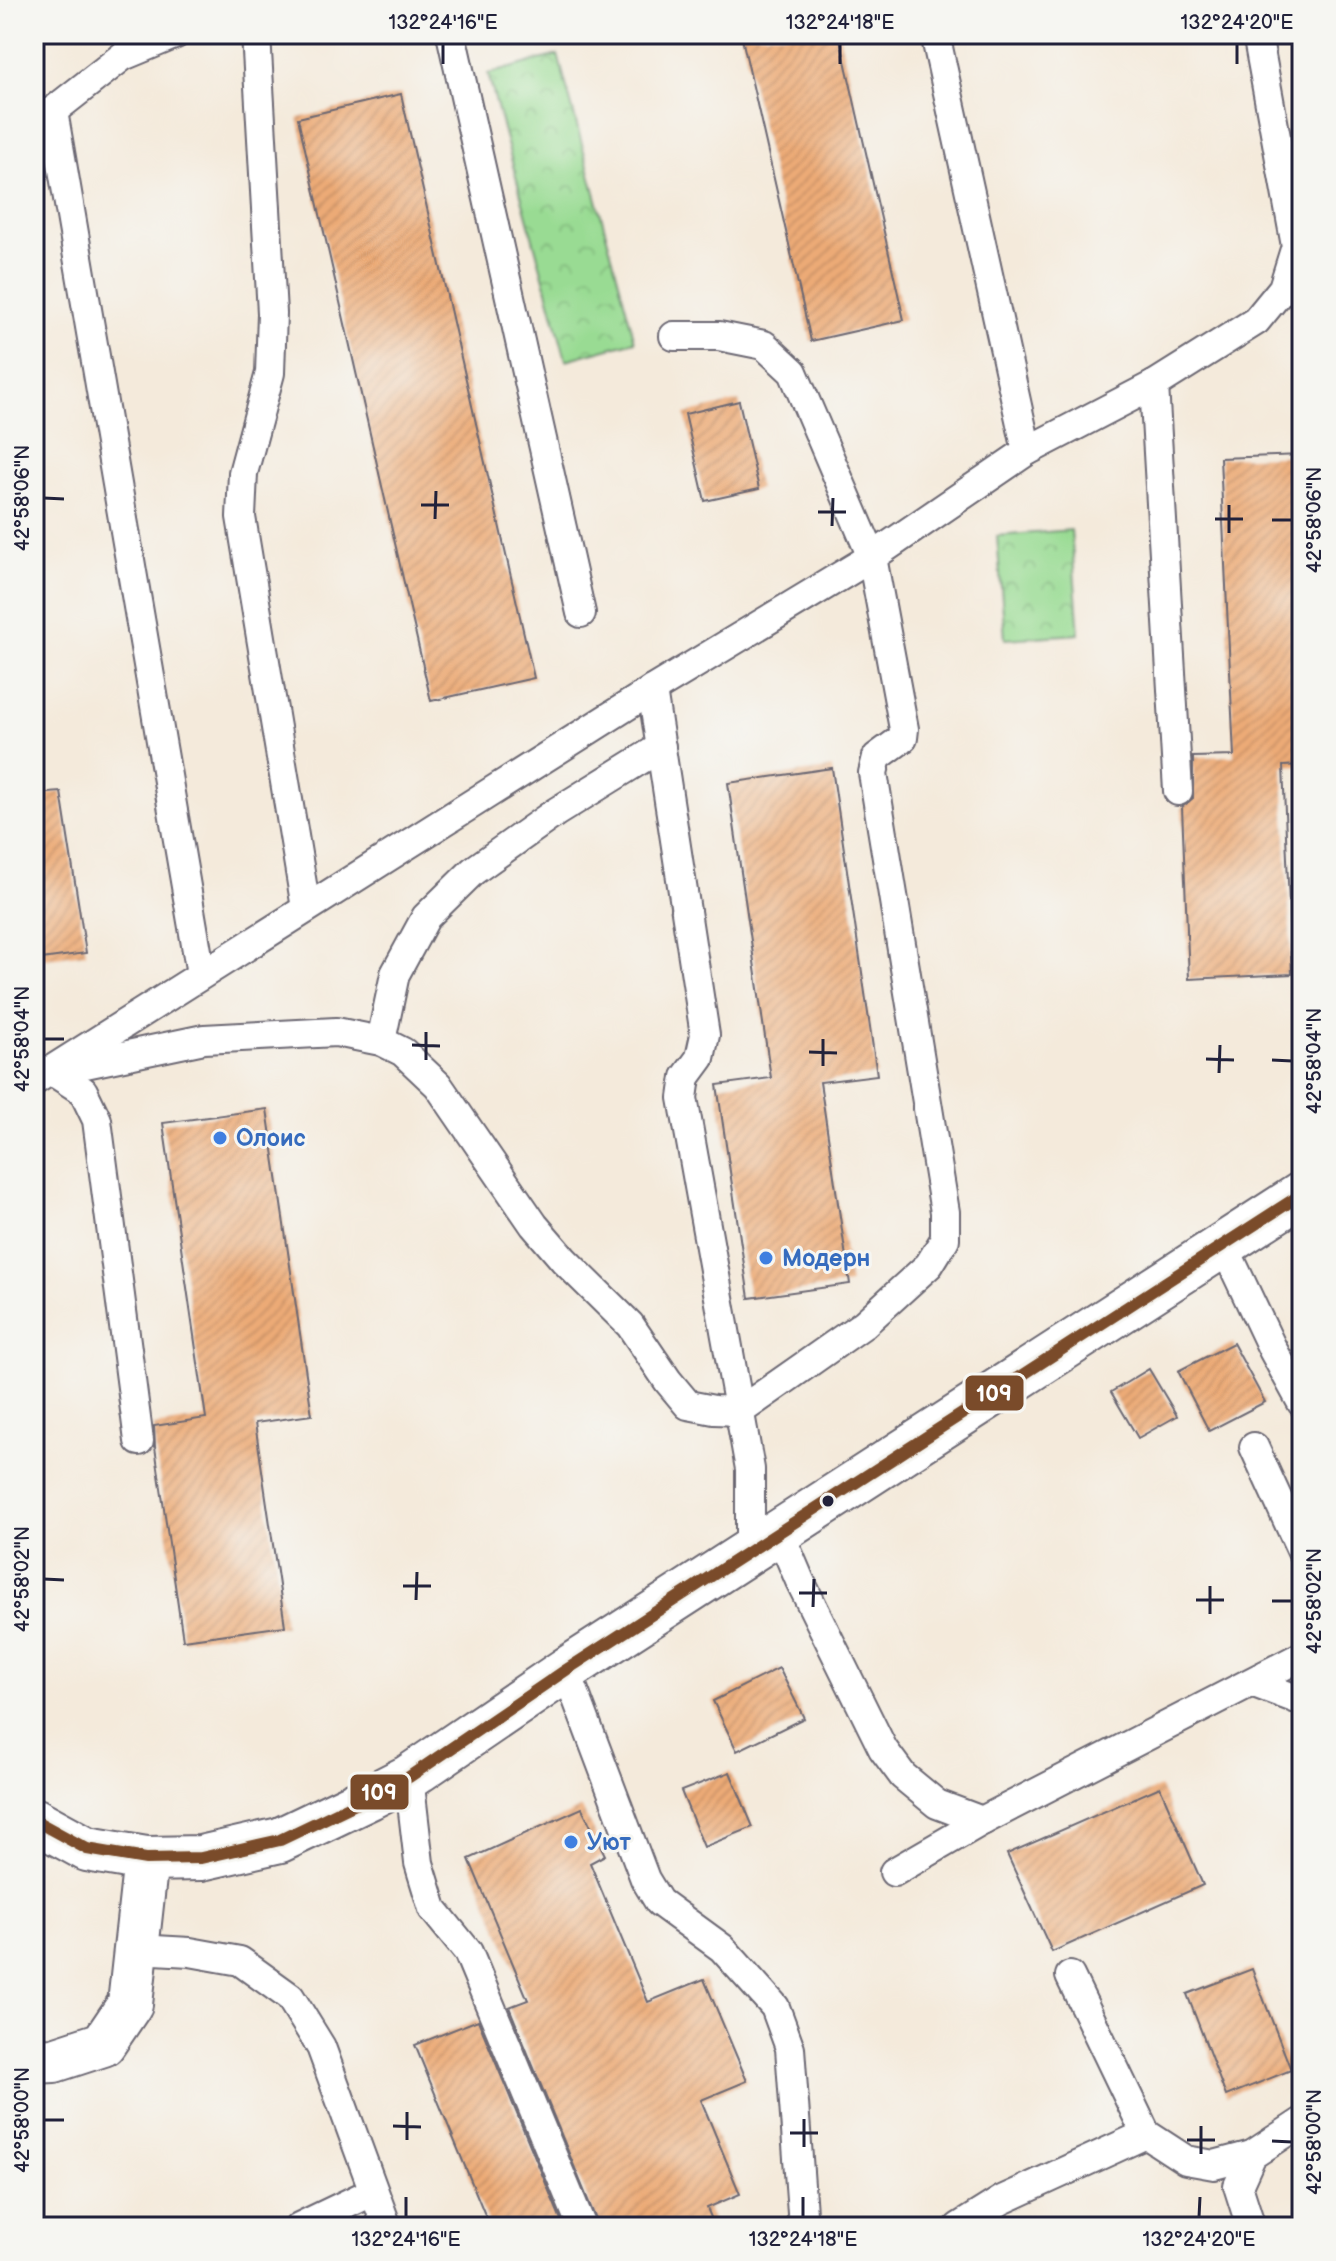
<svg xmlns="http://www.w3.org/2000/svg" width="1336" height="2261" font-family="'Balsamiq Sans',sans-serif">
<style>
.park{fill:url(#park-crowns);stroke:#5e7e67;stroke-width:2}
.building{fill:url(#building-hatch)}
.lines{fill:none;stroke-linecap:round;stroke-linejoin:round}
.service-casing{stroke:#6c6873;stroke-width:32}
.minor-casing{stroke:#6c6873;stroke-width:48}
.primary-casing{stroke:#6c6873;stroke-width:48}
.service{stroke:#fff;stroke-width:28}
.minor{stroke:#fff;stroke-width:44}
.primary{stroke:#fff;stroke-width:44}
.bus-1-casing{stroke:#f6f6f2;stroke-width:18}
.bus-1{stroke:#7a4b2a;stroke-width:12}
.ticks{fill:none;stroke:#22223b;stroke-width:3}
.shop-dot{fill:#3f7fe0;stroke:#f6f6f2;stroke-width:3}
.bus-dot{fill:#22223b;stroke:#f6f6f2;stroke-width:3}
.labels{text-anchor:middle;stroke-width:6;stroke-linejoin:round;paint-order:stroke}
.shop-label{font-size:24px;font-weight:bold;fill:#366cbe;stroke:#f6f6f2;text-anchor:start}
.line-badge{stroke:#f6f6f2;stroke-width:3}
.badge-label{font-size:22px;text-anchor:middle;font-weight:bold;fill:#fff}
.neatline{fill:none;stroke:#22223b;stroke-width:3}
.ticks-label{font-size:20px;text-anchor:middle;fill:#22223b}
</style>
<defs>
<pattern id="park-crowns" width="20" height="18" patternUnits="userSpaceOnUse" patternTransform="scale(2)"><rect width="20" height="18" fill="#99db93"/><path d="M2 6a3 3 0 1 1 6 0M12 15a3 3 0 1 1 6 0" fill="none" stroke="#84bc80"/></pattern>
<pattern id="building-hatch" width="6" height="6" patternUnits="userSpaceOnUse" patternTransform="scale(2)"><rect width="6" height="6" fill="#ecaa76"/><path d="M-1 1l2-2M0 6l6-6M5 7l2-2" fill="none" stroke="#ca9267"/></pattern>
</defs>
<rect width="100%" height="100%" fill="#f6f6f2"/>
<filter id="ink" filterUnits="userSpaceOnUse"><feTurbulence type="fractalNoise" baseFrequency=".0125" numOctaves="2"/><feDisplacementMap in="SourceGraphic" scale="16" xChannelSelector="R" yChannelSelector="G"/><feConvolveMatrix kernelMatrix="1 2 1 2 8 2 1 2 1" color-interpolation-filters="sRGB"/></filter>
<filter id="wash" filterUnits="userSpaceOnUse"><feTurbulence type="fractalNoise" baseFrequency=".006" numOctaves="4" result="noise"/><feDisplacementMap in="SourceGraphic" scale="32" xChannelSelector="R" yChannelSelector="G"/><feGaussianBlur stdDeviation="1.8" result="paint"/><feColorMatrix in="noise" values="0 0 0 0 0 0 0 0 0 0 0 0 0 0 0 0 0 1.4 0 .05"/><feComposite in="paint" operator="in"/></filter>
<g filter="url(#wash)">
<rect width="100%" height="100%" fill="#f4eadb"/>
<!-- park -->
<g class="park">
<polygon points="558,55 635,341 566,360 488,74"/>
<polygon points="1071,530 1079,634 1005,639 997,536"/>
</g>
<g id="blocks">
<!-- building -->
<g class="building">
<polygon points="741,34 839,34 904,320 811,341"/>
<polygon points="401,94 534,678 431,701 298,118"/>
<polygon points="739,401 759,489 705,501 685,414"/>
<polygon points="1302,455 1302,765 1283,766 1292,974 1189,979 1182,807 1193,798 1193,757 1234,756 1220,458"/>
<polygon points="832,768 877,1075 820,1082 850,1284 749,1298 717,1085 771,1078 728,783"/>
<polygon points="61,792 86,953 34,960 34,794"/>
<polygon points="267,1109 312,1415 255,1423 285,1626 183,1640 155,1447 154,1426 206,1418 163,1123"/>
<polygon points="1233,1343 1265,1402 1209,1431 1178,1371"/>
<polygon points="1149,1369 1177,1416 1138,1438 1111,1392"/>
<polygon points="779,1668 804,1718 737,1751 713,1701"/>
<polygon points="730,1772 753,1827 704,1847 681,1791"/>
<polygon points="1160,1787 1203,1885 1052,1952 1007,1854"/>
<polygon points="582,1808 605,1855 590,1863 648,2002 704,1979 747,2081 701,2100 740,2194 707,2208 715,2227 599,2227 509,2007 528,2000 469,1859"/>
<polygon points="1252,1969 1291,2070 1226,2096 1187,1994"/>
<polygon points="478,2020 564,2227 490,2227 415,2045"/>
</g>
</g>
</g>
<g filter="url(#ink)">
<use href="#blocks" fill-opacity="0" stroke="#6c6873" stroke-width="2"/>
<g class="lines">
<!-- service casing -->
<g class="service-casing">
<g id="service">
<polyline points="256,34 272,313 270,373 243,473 241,517 306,908"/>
<polyline points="451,34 581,613"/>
<polyline points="935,34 1027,451"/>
<polyline points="53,111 201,974"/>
<polyline points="34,117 53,111 123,56 176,34"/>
<polyline points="1154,385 1178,791"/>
<polyline points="652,690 705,1035 700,1058 686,1077 683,1098 750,1469 750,1552"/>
<polyline points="381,1041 395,974 426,917 473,871 556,812 661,747"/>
<polyline points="52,1071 204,1039 336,1032 381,1041 403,1052 438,1085 534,1225 564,1260 630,1325 668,1381 688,1405 714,1410 740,1411 864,1324 929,1265 945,1239 945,1212 873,773 877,757 903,738 904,729 872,557 793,372 764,345 719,336 674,336"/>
<polyline points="52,1071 83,1091 97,1120 139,1441"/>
<polyline points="34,1081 652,690 872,557 1027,451 1154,385 1256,321 1283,288 1296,246 1257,34"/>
<polyline points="1223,1244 1273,1350 1302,1403"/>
<polyline points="1254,1447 1302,1552"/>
<polyline points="780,1534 800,1581 883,1749 903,1776 937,1804 982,1821"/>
<polyline points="566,1670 645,1879 659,1902 722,1948 775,2007 790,2048 803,2227"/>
<polyline points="1254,1683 1302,1701"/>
<polyline points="409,1777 419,1863 433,1909 468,1952 582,2227"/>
<polyline points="894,1872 982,1821 1302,1656"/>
<polyline points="137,1949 190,1952 240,1961 290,1997 321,2047 387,2227"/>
<polyline points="1070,1976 1146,2134 1186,2160 1214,2165 1252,2155"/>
<polyline points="299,2227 372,2192"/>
<polyline points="959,2227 1002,2200 1146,2134"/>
<polyline points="1251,2227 1238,2186 1252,2155 1302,2122"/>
</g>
</g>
<!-- minor casing -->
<g class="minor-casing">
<polyline id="minor" points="34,2061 54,2060 103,2044 130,2004 146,1859"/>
</g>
<!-- primary casing -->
<g class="primary-casing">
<polyline id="primary" points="34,1820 87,1849 146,1859 201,1858 280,1840 370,1797 409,1777 566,1670 1302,1194"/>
</g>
<!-- service -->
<use href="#service" class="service"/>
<!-- minor -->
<use href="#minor" class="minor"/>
<!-- primary -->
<use href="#primary" class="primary"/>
<!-- bus-1 casing -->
<g class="bus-1-casing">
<polyline id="bus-1" points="34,1820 87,1849 146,1859 201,1858 280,1840 370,1797 409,1777 566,1670 1302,1194"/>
</g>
<!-- bus-1 -->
<use href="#bus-1" class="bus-1"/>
</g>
</g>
<!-- ticks -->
<path class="ticks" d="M443 64V44M840 64V44M1237 64V44M44 498 64 499M421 505H449M818 512H846M435 519 436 491M1215 519H1243M1272 520H1292M832 526 833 498M1229 533V505M44 1039H64M412 1045 440 1046M809 1052 837 1053M1206 1059 1234 1060M426 1060V1032M1272 1060 1292 1061M823 1066V1039M1219 1073 1220 1045M44 1579 64 1580M403 1586H431M799 1593H827M416 1600 417 1572M1196 1600H1224M1272 1601H1292M813 1607 814 1579M1210 1614V1586M44 2120H64M393 2126 421 2127M790 2133H818M407 2140V2112M1187 2140H1215M1272 2141 1292 2142M804 2147V2119M1201 2154V2126M406 2217V2197M803 2217V2197M1199 2217 1200 2197"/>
<!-- markers -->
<g class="shop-dot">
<circle cx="220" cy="1138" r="8"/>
<circle cx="766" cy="1258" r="8"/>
<circle cx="571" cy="1842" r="8"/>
</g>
<circle class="bus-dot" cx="828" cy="1501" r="7"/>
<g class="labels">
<!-- shop labels -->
<g class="shop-label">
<text x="236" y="1146">Олоис</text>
<text x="782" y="1266">Модерн</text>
<text x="587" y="1850">Уют</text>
</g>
</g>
<g class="line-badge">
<rect x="964" y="1374" width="61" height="38" rx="8" fill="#7a4b2a"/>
<rect x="349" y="1773" width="61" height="38" rx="8" fill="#7a4b2a"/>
</g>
<g class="badge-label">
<text x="994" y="1401">109</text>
<text x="379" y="1800">109</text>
</g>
<!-- margin -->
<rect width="1336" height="2261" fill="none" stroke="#f6f6f2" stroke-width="88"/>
<rect x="44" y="44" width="1248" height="2173" class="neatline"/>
<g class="ticks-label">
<text x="443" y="29">132°24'16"E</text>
<text x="840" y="29">132°24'18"E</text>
<text x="1237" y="29">132°24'20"E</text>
<text transform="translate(22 498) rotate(-90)" y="7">42°58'06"N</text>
<text transform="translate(1314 520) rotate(-90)" y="7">42°58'06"N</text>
<text transform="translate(22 1039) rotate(-90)" y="7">42°58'04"N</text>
<text transform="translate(1314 1061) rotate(-90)" y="7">42°58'04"N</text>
<text transform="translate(22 1579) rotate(-90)" y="7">42°58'02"N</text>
<text transform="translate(1314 1601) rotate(-90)" y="7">42°58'02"N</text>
<text transform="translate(22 2120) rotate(-90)" y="7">42°58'00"N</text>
<text transform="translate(1314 2142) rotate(-90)" y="7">42°58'00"N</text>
<text x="406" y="2246">132°24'16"E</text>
<text x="803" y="2246">132°24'18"E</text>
<text x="1199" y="2246">132°24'20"E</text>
</g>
</svg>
